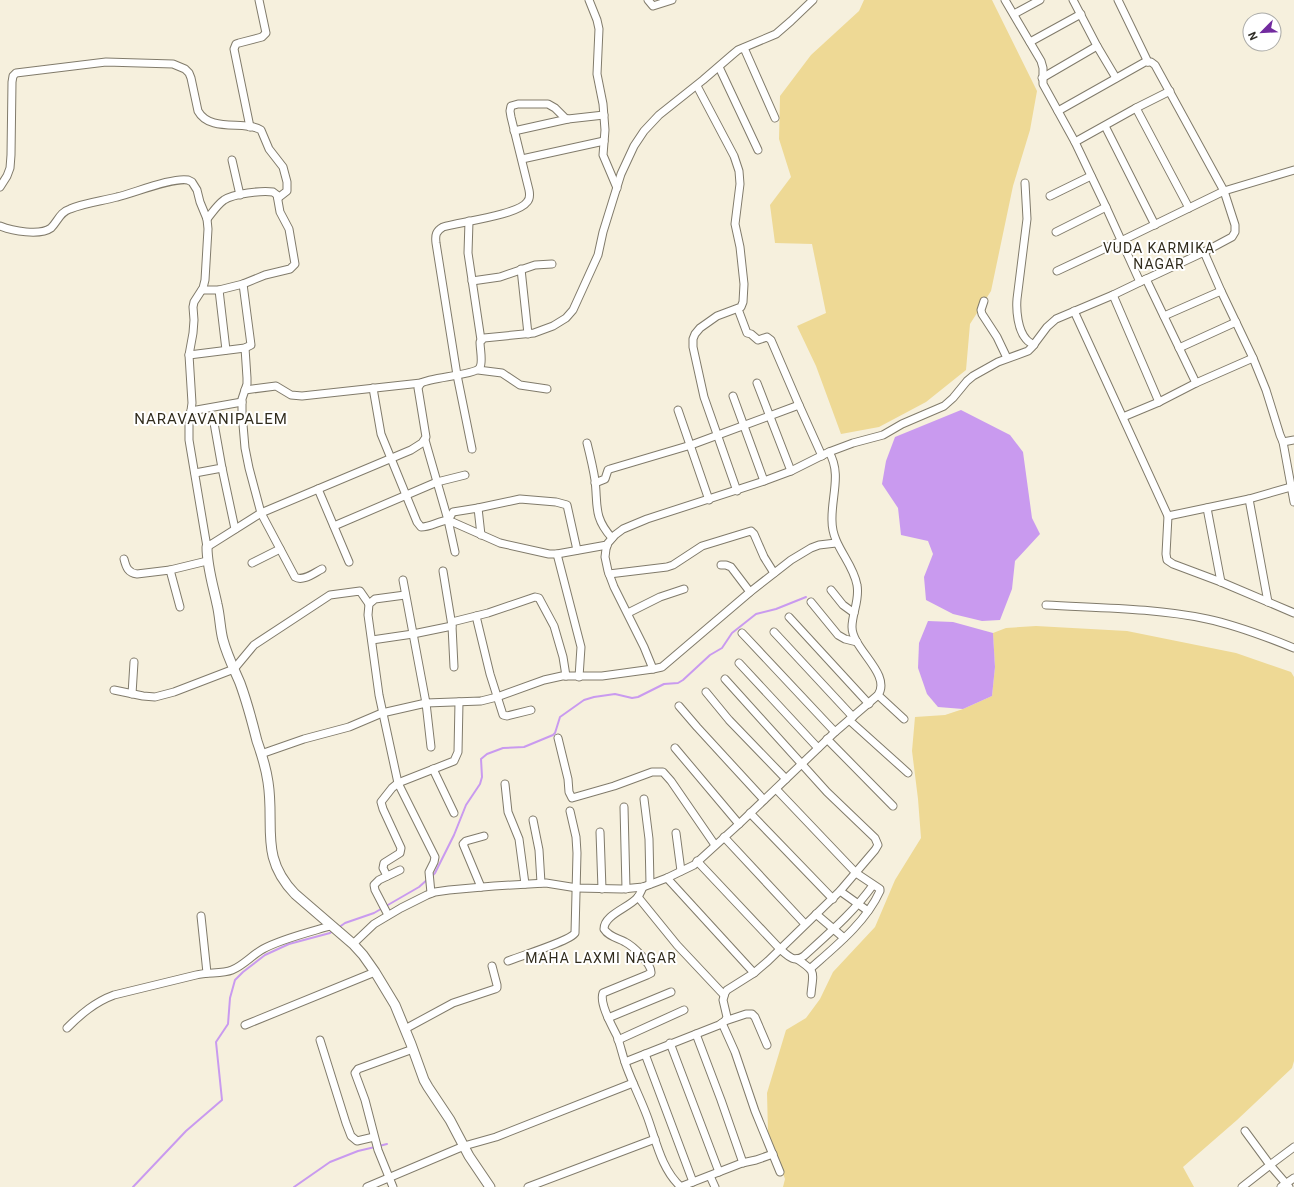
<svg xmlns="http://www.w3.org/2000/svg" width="1294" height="1187" font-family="Roboto,sans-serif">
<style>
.green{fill:#eed995}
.water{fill:#c99aef}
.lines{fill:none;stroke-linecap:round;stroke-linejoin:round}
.stream{stroke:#c99aef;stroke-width:2}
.minor-casing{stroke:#817b6b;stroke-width:9}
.tertiary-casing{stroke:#817b6b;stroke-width:11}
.minor{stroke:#fff;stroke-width:7}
.tertiary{stroke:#fff;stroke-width:9}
.labels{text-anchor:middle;stroke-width:4;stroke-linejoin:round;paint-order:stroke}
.neighbourhood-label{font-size:14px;letter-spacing:1px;fill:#312c1d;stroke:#fff}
.quarter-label{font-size:15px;letter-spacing:1px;fill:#312c1d;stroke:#fff}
</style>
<rect width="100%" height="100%" fill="#f6f0dd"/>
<!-- green -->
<g class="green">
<polygon points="864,0 992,0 1037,91 1030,130 1013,186 991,291 970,324 966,370 926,402 879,427 841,434 816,366 797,326 826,313 812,244 775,243 770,205 791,177 779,139 780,96 811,55 859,11"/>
<polygon points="1036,626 1127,631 1236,653 1291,672 1294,677 1294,1061 1292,1068 1237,1120 1183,1167 1194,1187 783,1187 785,1179 768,1132 767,1093 786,1030 806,1018 820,999 833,972 875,927 895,880 921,838 918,799 912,751 915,717 945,715 963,709 992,696 995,667 993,633 1006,628"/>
</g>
<!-- water -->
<g class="water">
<polygon points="961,410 1010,435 1023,452 1032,518 1040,534 1015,561 1012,589 1000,620 982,621 953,614 926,600 924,577 933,554 928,541 901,535 898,508 882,484 886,461 895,437"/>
<polygon points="928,621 953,622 993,633 995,667 992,696 963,709 938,707 927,694 918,668 919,643"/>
</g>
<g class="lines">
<!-- stream -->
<g class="stream">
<polyline points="432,876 435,873 454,835 466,805 480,784 482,777 481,759 487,754 503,748 524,747 553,735 555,733 560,717 584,700 594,697 615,694 632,698 638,697 664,684 678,683 683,680 710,655 722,648 732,633 756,614 776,609 806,597"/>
<polyline points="338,928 345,923 374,913 419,887 428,879"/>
<polyline points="379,1146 387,1144"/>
<polyline points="133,1187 186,1131 222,1100 216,1042 228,1024 230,998 235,980 243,972 265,955 289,944 330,933 333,931"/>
<polyline points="294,1187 330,1162 358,1151 375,1147"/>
</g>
<!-- minor casing -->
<g class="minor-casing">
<g id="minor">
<polyline points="589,0 597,20 599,29 597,74 603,104 605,130 603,155 617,188"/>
<polyline points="648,0 653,6 672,0"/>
<polyline points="1005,0 1041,61 1043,68 1043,84 1075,142 1106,207 1140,282 1204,252 1221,291 1253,358 1266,390 1280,435 1283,442 1294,502"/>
<polyline points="1073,0 1097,46 1116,78"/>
<polyline points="1118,0 1148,62"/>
<polyline points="1014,14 1040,0"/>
<polyline points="1030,42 1081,14"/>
<polyline points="744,48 775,118"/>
<polyline points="719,67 758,150"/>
<polyline points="1042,78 1097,46"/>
<polyline points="697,86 734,156 739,171 740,184 735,224 740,247 744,284 743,302 741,307 717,316 700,328 695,334 693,339 693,347 704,397 737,491"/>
<polyline points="1170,91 1136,108 1189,208"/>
<polyline points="1058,111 1145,62 1151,62 1155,65 1224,191 1235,225 1235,232 1232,237 1204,252"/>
<polyline points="1105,126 1155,225"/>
<polyline points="250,127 234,49 236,44 239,43 262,37 266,33 259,0"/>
<polyline points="514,131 568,119"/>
<polyline points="1075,142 1136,108"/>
<polyline points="522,159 604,141"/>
<polyline points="232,160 240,195"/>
<path d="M1025 183 1027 219 1017 299C1016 311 1018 330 1026 339 1028 342 1031 343 1034 345"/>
<path d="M0 187 7 176 10 168 11 155 12 82 13 76 16 73 106 62 173 64 185 69 189 73 191 78 198 111C210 133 245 120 261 130L269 149 283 167 287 182V191L278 198"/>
<polyline points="1050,196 1091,176"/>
<polyline points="469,221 468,253 481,340"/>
<path d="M0 226C12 231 40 236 51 228 58 221 60 212 70 209 84 203 102 201 117 197 134 193 173 177 188 180L192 182 197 190 200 202 207 219 208 229 205 280 203 288 194 302 193 307 194 320 193 333 189 355 192 403 189 425V440L207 547 261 513 411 450 422 443 426 437 419 394 418 388 421 383C432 377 477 375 480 367 483 362 480 349 480 342L484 338 534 333 553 326 566 318 573 310 598 255 603 232 621 174 634 146 644 131 659 115 703 80 732 55 738 50 776 34 791 21 813 0"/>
<polyline points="1056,232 1106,207"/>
<polyline points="521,269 528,334"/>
<polyline points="1057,271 1121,241 1224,191 1294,170"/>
<polyline points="1146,279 1196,383"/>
<polyline points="472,281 500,277 535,265 552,264"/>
<path d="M202 290H219L243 284 265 275 290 269 295 264 289 229 280 212 277 195 273 192C262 190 233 194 224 200 217 205 212 213 207 219"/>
<polyline points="219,290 226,350"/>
<polyline points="1113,295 1159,402"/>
<polyline points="984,301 981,310 982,314 997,337 1007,358"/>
<polyline points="738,309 747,333 751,334 758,340 767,337 771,340 799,405 822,456"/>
<polyline points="1074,311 1168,516 1166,554 1167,560 1173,564 1221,582 1294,613"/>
<polyline points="1164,316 1221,291"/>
<path d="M245 348 247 378V384L242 399V413L245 448 249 468 261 513 295 577C303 582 314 573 322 569"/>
<polyline points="1179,348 1236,322"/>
<polyline points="189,355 245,348 251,345 243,284"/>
<polyline points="478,370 502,373 520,385 547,389"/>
<polyline points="757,383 791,471"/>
<path d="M373 388 381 434 417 522 421 527C430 527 439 521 448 520L500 543 549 554H557L607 545"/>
<polyline points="245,390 276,386 291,395 302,396 421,383"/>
<polyline points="733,396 764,481"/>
<polyline points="678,410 709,500"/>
<polyline points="191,411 242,402"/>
<polyline points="1123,417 1159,402 1196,383 1253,358"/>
<polyline points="425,440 448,520 455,552"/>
<polyline points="1283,442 1294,440"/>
<path d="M587 443C590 455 593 467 595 480 598 505 593 517 612 538"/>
<path d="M472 449 457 375 436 243C435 235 436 231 443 227 460 222 518 215 527 202 530 199 530 195 529 190L511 117 510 111 511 106 518 104H548L555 108 565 118 568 119 604 115"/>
<polyline points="222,468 235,529"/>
<polyline points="195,473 222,468 214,423"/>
<polyline points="595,483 605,479 608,470 610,469 691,445 799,405"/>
<polyline points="318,489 349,562"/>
<polyline points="1249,499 1268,602"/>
<polyline points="478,508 520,499 556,502 567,505 577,550"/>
<polyline points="1207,508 1221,582"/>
<polyline points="1168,516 1249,499 1294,486"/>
<polyline points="448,520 453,512 478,508 481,535"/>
<polyline points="334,526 437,482 465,475"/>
<polyline points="557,554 581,647 579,677"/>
<path d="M124 559C126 567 128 573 137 574L170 570 207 561"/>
<polyline points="252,563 280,549"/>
<polyline points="721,565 726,565 731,567 750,592"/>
<polyline points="170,570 180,607"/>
<polyline points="443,571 452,626 454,667"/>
<polyline points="609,574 667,567 673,565 702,546 751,531 754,534 764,557 774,573"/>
<polyline points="403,580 426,703 481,701 497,697 544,680 562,676 602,676 653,669 662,667 750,592 791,560 811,548 819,545 836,543"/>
<polyline points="831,590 843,605 854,613"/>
<polyline points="405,595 375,599 369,604 368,615 379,695 398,783 435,857 434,862 429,872 431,893"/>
<polyline points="811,602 838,635 845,639 857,642"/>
<path d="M1046 605C1099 608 1155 608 1207 619 1235 625 1267 637 1294 648"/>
<polyline points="628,613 660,597 684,589"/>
<polyline points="476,616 490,674 503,715 507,716 531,710"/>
<polyline points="789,617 869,704"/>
<polyline points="452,622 488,613 535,597 539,598 554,626 563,657 566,676"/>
<polyline points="774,632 853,717"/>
<polyline points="742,633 835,732"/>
<polyline points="372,640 413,634 452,626"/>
<polyline points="739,663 818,748"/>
<polyline points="653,669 644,647 614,587 608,571 605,557 606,549 608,543 615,535 623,529 647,519 764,481 791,471 829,452 853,443 883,435 902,424 944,406 953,398 967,381 973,376 998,362 1028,351 1032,347 1047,327 1056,319 1113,295 1140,282"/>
<polyline points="114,690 143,696 155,697 174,692 234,669 254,645 330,595 360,591 369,604"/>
<polyline points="706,692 729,720 786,779"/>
<polyline points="132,694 134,662"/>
<polyline points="878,695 904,719"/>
<polyline points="679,706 697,727 764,800"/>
<polyline points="849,720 908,773"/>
<polyline points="558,738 568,779 569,792 572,798 614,786 652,772 663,772 671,781 715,845"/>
<polyline points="827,739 893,806"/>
<polyline points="675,748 739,824"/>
<polyline points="261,754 304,739 349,727 382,713 426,703 431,747"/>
<polyline points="433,769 454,813"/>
<polyline points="505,784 508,812 519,839 525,884"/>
<path d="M776 789 856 873 880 889V891C866 922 836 946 811 968"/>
<polyline points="644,799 649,839 650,884"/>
<polyline points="624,807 626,889"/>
<polyline points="750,813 833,899"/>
<polyline points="533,820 539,850 541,883"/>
<polyline points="600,832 602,889"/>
<polyline points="676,833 681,871"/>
<polyline points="724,837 805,924"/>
<path d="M697 861 780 949C788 956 794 963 804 956 828 934 854 912 873 885"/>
<polyline points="387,876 383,868 384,863 400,853 401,848 383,809 381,802 392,788 398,783 454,761 458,752 459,702"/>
<polyline points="667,878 754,973"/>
<polyline points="481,887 463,844 466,841 484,836"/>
<path d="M643 887C641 891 640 895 637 898 628 908 604 915 604 929 609 937 618 938 625 942 633 946 652 964 651 973L647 975 603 993C599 1003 612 1026 617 1036 621 1047 623 1058 627 1068 633 1084 641 1100 647 1116 656 1140 661 1169 681 1187"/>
<polyline points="840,891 868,911"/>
<polyline points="638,897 677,945 724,995"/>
<polyline points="816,914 844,938"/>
<polyline points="388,915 375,890 374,885 379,880 400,870"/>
<polyline points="201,916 207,973"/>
<path d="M353 944 374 924 401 908 427 895 435 892 449 890 494 886 546 883 577 888 622 889 643 887 667 878 694 865 739 824 835 732 878 695C892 674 852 649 852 627 852 613 860 600 857 585 853 562 832 546 832 521 831 497 842 474 829 452"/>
<path d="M797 959C817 972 813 972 811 994"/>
<path d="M508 961C520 956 570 941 575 933L577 853 576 837 570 811"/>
<polyline points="608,1018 671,992"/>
<polyline points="725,1021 746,1014 752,1014 755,1017 767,1045"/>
<polyline points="722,1023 735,1052 755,1111 780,1172"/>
<polyline points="245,1025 375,972"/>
<path d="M67 1028C81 1014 95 1002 114 995L196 975C208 972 222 974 232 970 244 965 252 955 263 949 281 939 310 932 330 926"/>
<polyline points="405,1029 453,1003 495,989 497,988 497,985 492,966"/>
<polyline points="696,1034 721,1100 743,1163"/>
<polyline points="320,1040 346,1123 351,1136 357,1141 374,1137"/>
<polyline points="618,1040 684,1010"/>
<polyline points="670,1043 719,1172"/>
<polyline points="645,1054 693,1182"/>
<polyline points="625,1062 719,1025 725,1021 727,1017 723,1000 725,993 727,990 754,973 768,961 840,891 875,850 878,845 875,838 827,792 725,679"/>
<polyline points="710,1176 715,1187"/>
<polyline points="367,1187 464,1146 496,1137 633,1083"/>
<polyline points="393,1187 378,1150 365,1100 355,1073 358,1069 413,1049"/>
<polyline points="528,1187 655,1139"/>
<polyline points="680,1187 742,1163 756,1160 773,1154"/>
<polyline points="1242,1187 1270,1165 1245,1131"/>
<polyline points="1281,1187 1294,1178"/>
<polyline points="1289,1187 1270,1165 1294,1147"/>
</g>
</g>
<!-- tertiary casing -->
<g class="tertiary-casing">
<path id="tertiary" d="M207 547C207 567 213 585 217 604 220 616 220 629 223 640 227 655 234 669 240 683 247 702 252 721 257 741 262 755 266 768 268 782 275 826 259 857 295 894L353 944 363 955 375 972 395 1005 411 1044 424 1080 428 1087 450 1120 469 1156 490 1187"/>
</g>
<!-- minor -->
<use href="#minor" class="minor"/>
<!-- tertiary -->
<use href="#tertiary" class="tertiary"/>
</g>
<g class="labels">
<!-- neighbourhood labels -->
<g class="neighbourhood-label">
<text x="1159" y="253">VUDA KARMIKA<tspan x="1159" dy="16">NAGAR</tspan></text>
<text x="601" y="963">MAHA LAXMI NAGAR</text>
</g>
<!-- quarter labels -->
<g class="quarter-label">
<text x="211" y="424">NARAVAVANIPALEM</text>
</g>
</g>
<!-- north arrow -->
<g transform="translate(1262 32) rotate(246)"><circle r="19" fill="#ffffff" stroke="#ababa8"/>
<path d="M0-3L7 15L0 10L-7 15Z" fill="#722b9f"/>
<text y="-6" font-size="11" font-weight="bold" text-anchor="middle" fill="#2e2c25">N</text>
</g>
</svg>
